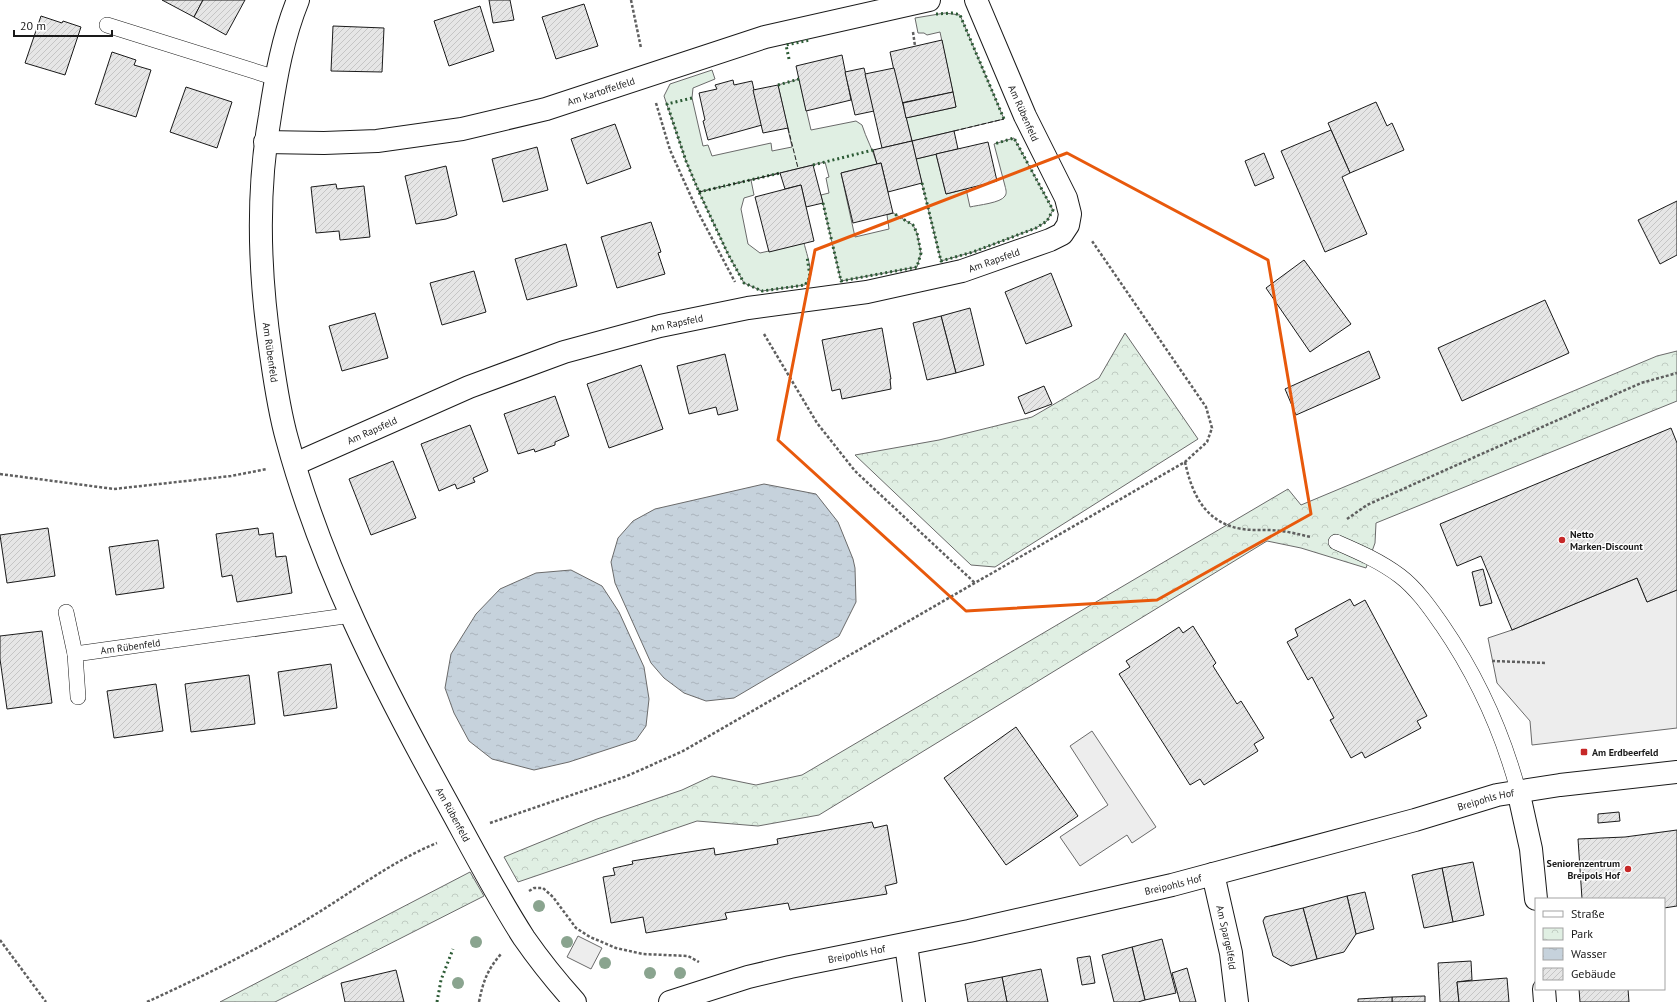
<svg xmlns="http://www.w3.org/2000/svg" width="1677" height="1002" font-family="'PT Sans',sans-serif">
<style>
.grass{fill:#e0efe3;stroke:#6a6a6a}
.park{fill:url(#park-crowns);stroke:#6a6a6a}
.parking{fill:#ededed;stroke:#6a6a6a}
.water{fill:url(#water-ripples);stroke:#6a6a6a}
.building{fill:url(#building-hatch);stroke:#1a1a1a}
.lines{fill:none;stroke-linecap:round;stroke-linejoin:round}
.service-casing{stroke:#1a1a1a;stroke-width:16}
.minor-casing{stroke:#1a1a1a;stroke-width:24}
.path{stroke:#5f5f5f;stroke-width:2.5;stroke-dasharray:3 2;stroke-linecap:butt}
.service{stroke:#fff;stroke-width:15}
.minor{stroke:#fff;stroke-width:22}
.hedge{stroke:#2b5a34;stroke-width:3;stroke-dasharray:2 3;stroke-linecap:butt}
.fence{stroke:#1a1a1a;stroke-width:1;stroke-dasharray:5 2;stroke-linecap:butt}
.tree{fill:#8aa48f}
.marked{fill:none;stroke:#e8590c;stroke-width:3;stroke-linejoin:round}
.poi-dot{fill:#c62828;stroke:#fff;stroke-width:1.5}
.labels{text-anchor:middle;stroke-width:3;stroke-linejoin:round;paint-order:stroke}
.street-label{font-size:10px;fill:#1a1a1a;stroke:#fff}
.poi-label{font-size:10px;font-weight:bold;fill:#1a1a1a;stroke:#fff;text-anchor:start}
</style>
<defs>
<pattern id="park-crowns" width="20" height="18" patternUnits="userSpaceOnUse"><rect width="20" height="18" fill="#e0efe3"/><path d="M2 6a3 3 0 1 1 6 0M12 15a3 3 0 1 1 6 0" fill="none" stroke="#c0ccc2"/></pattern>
<pattern id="water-ripples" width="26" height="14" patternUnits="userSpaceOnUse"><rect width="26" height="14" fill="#c6d2dc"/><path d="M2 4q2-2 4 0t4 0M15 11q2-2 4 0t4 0" fill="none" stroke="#aab4bc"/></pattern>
<pattern id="building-hatch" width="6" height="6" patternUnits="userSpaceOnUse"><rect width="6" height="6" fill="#e6e6e6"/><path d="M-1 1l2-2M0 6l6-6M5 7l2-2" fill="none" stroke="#c5c5c5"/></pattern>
</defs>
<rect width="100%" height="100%" fill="#fff"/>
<!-- grass -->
<g class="grass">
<polygon points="945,13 960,15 1004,119 912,141 906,118 956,107 940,32 927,35 924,33 918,33 915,18"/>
<path d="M712 70 715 79 693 88 692 98 703 146 708 145 712 156 771 143 772 151 792 147 778 85 799 79 811 130 856 121 862 125C866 138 873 150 877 164L841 173 855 237 889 229 887 215 893 213 913 225 917 233 921 253 917 267 841 281 821 195 829 193 826 178 829 177 825 162 751 180 754 195 744 198 741 209 748 244 760 253 804 243C807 256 815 274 805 285L762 291 744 283 728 254 699 192 686 161 664 96 670 84Z"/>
<path d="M1014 138 1053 210 1047 221 1036 228 973 252 941 261 916 159 936 154 946 194 966 189 970 207C978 205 1001 203 1005 196 1007 193 1006 190 1005 186L994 144Z"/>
</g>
<!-- park -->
<g class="park">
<polygon points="1125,333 1198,439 995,567 971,565 855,455 939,440 1032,417 1099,378"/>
<polygon points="1677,351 1677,401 1376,523 1375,543 1366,568 1301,548 1267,541 819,815 758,826 697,821 518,882 504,857 597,819 682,790 712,776 756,785 802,775 1288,489 1301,505 1657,356"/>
<polygon points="470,872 484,896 275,1002 220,1002"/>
</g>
<!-- parking -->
<g class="parking">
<polygon points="1637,578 1647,602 1677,590 1677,728 1532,745 1530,721 1497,683 1488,638 1512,630"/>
<polygon points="1092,731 1156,827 1132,843 1127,835 1080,866 1060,837 1108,805 1070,746"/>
<polygon points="578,936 602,948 591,969 567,957"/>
</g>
<!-- water -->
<g class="water">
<polygon points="764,484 816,494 838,522 853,559 855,568 856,602 839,636 734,698 706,701 684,693 664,678 651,663 615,583 611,562 618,538 633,521 655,509"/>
<polygon points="571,570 602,586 619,612 644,667 649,699 646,726 636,740 569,762 534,770 492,759 469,741 454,713 445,688 451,654 476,614 500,589 536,573"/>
</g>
<!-- building -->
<g class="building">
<polygon points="162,0 203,0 194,17"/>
<polygon points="203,0 245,0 226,35 194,17"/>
<polygon points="489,0 510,0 514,20 493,23"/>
<polygon points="584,4 598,46 556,59 542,17"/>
<polygon points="480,6 494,51 449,66 434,21"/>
<polygon points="41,16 62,23 63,21 81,27 65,75 25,63"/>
<polygon points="333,26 384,28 382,72 331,71"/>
<polygon points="942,40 953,92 901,103 890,52"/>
<polygon points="112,52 136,60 134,65 151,70 136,117 95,104"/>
<polygon points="842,55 851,100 806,111 796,66"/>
<polygon points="864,68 874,111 855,115 845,72"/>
<polygon points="894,68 912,141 882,148 865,74"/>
<polygon points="733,80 734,85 752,81 762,125 708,140 703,121 705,120 699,93 717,89 715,85"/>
<polygon points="778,85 788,128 763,133 753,90"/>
<polygon points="186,87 232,102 217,148 170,132"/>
<polygon points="953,92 956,107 906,118 903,103"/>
<polygon points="1376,102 1387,126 1392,123 1404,150 1350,173 1328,123"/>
<polygon points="615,124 631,168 587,184 571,139"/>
<polygon points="1331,130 1350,173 1342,177 1367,234 1325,252 1281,151"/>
<polygon points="954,131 958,149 916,159 912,141"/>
<polygon points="912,141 922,183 888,192 881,163 877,164 873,150"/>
<polygon points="988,142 997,181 946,194 936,154"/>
<polygon points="537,147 548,190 503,202 492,159"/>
<polygon points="1264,153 1274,178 1255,186 1245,161"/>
<polygon points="881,163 893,213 853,223 841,173"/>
<polygon points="813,165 823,203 806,207 801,185 785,189 780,173"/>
<polygon points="446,166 457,215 446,219 416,224 405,176"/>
<polygon points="336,184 337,189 364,186 370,237 340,240 339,231 316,233 311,187"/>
<polygon points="801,185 814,241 769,252 755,197"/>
<polygon points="1677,201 1677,255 1660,264 1638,220"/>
<polygon points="651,222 661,252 658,253 665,274 617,288 601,237"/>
<polygon points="566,244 577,286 527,300 515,259"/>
<polygon points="1304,260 1351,324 1310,352 1266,288"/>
<polygon points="474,271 486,312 442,325 430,283"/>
<polygon points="1051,273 1072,326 1026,344 1005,292"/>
<polygon points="1545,300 1569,353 1462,401 1438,348"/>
<polygon points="970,308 984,365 956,373 941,316"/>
<polygon points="375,313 388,358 342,371 329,326"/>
<polygon points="941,316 956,373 927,380 913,323"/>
<polygon points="882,328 891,379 890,379 891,389 842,399 840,389 832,391 822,340"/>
<polygon points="1369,351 1380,378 1296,415 1285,389"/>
<polygon points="725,354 738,410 718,415 716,407 689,414 677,366"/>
<polygon points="641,365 663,429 609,448 587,384"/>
<polygon points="1044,386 1052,404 1025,414 1018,397"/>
<polygon points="555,396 569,436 555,442 555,445 535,452 534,449 518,454 504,414"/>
<polygon points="470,425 488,471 473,478 475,482 457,489 455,484 439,491 421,444"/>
<polygon points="1671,428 1677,443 1677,590 1647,602 1637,578 1512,630 1481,556 1457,566 1440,524"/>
<polygon points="393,461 416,518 371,535 349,479"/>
<polygon points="48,528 55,576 7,583 0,535"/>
<polygon points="258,528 259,535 273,533 276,557 286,556 292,593 237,602 232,575 222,577 216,534"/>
<polygon points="158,540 164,588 116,595 109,547"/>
<polygon points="1483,569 1492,603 1480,606 1472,572"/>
<polygon points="1350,599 1354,606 1365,600 1427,716 1417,721 1421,728 1365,758 1362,752 1351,758 1330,720 1334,718 1312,677 1308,680 1287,642 1298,636 1295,629"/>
<polygon points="1193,626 1216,663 1213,666 1237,704 1241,701 1264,738 1254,744 1258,751 1204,785 1200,779 1190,785 1119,674 1130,667 1126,661 1153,644 1179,627 1183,633"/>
<polygon points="42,631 52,703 7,709 0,659 0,636"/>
<polygon points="331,664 337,708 284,716 278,672"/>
<polygon points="249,675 255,724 191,732 185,684"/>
<polygon points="156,684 163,731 114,738 107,691"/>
<polygon points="1016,727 1078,816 1006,865 944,778"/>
<polygon points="1619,812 1620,821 1598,823 1598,814"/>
<polygon points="872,822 874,828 887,825 897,883 885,886 887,894 790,910 788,903 725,913 727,919 646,933 643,917 611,923 603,877 615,875 613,868 633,864 632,861 714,848 715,855 778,844 777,839"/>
<polygon points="1677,830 1677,906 1664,908 1664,899 1582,899 1578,839 1625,837"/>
<polygon points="1473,862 1484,915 1453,922 1442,868"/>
<polygon points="1442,868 1453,922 1424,928 1412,875"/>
<polygon points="1365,892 1374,929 1356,934 1347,896"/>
<polygon points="1347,896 1356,934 1344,952 1317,959 1303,908"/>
<polygon points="1303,908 1317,959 1291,966 1273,956 1263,921 1265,917"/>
<polygon points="1162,939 1176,993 1145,1000 1132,947"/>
<polygon points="1132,947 1145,1000 1138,1002 1114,1002 1102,955"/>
<polygon points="1090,956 1095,983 1082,985 1077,958"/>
<polygon points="1471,961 1472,980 1457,982 1459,1002 1440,1002 1438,963"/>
<polygon points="1187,968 1196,1002 1180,1002 1172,973"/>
<polygon points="1041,969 1048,1002 1007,1002 1002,977"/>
<polygon points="396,970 404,1002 345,1002 341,983"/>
<polygon points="1002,977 1007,1002 968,1002 965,984"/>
<polygon points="1507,978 1509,1002 1459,1002 1457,982"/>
<polygon points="1579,989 1628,989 1629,1002 1580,1002"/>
<polygon points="1425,996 1425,1002 1392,1002 1392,997"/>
<polygon points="1392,997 1392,1002 1358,1002 1358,999"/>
</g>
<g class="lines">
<!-- service casing -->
<g class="service-casing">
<g id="service">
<polyline points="107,25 276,78"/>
<path d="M1336 542C1359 552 1380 561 1400 576 1417 589 1430 608 1442 625 1477 676 1502 731 1518 790"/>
<polyline points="66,612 75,654 78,697"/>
<path id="s1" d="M75 654 352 615"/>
</g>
</g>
<!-- minor casing -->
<g class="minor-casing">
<g id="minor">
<path id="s2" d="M298 0C283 37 276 76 270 116 256 195 259 274 271 354 275 382 279 411 287 439 321 565 381 683 444 797 470 844 495 893 524 938 540 961 557 982 575 1002"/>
<path id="s3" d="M265 142 324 143 377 141 462 129 546 109 765 37 929 0"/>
<path id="s4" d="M295 464 469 387 564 352 660 326 748 308 867 292 962 271 1050 240 1062 234 1068 225 1070 214 1066 198 1025 116 976 0"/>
<polyline points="1518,790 1531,849 1536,899"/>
<path id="s5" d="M1213 874 1231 953 1237 1002"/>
<polyline points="906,945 914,1002"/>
<polyline points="1544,989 1545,1002"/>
<path id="s6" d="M670 1002 748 977 790 967 969 931 1172 885 1415 820 1497 795 1560 785 1677 772"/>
</g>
</g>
<!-- path -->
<g class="path">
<polyline points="631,0 641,48"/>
<polyline points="913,32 915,46"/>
<polyline points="656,103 670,150 698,212 735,282"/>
<polyline points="764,334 817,423 855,471 975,583"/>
<path d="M1185 462C1192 494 1205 523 1242 529 1255 531 1268 529 1281 531 1291 532 1301 535 1311 537"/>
<polyline points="0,474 114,489 231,476 267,469"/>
<polyline points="1347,519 1367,505 1641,383 1677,373"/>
<polyline points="1492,661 1546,663"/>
<polyline points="490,823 627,776 683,751 1185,462 1207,442 1212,428 1206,407 1092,241"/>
<polyline points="529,891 534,888 543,888 553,897 576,928 590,937 616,948 643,954 688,956 699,962"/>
<polyline points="0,940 46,1002"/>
<path d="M147 1002C201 977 255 951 306 920 350 894 390 862 437 843"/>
<path d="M479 1002C483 982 487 970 501 954"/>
</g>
<!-- service -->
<use href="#service" class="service"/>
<!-- minor -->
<use href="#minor" class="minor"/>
<!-- hedge -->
<g class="hedge">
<polyline points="936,14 953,13 960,15 1004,119"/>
<polyline points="789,59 786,45 810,40"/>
<polyline points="778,85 799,79"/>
<polyline points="692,98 667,104 686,161 699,192 728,254 744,283 762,291 805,285 810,277 807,256"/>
<polyline points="813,165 873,150"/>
<polyline points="922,183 941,261 973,252 1036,228 1047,221 1053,210 1014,138 994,144"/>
<polyline points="699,192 780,173"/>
<polyline points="823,203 841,281 917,267 921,253 917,233 913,225 893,213"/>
<polyline points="437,1002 441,980 453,949"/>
</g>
<!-- fence -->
<g class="fence">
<polyline points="788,128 798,168"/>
<polyline points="954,131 1004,119"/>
<polyline points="699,192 780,173"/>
</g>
</g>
<!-- trees -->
<g class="tree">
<circle cx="539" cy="906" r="6"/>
<circle cx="476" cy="942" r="6"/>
<circle cx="567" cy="942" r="6"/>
<circle cx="605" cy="963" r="6"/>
<circle cx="650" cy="973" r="6"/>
<circle cx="680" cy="973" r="6"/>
<circle cx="458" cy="983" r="6"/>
</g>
<!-- marked area -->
<path class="marked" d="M1067 153 1268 260 1311 514 1157 600 966 611 778 440 815 250Z"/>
<!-- markers -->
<g class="poi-dot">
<circle cx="1562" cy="540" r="4"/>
<rect x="1580" y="748" width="8" height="8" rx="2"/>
<circle cx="1628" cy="869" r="4"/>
</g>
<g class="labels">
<!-- street labels -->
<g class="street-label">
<text dy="4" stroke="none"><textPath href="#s3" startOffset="342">Am Kartoffelfeld</textPath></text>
<text transform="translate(1024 113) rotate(66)" y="4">Am Rübenfeld</text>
<text dy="4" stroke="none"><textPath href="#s4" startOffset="732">Am Rapsfeld</textPath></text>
<text dy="4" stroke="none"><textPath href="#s4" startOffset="408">Am Rapsfeld</textPath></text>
<text dy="4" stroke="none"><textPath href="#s2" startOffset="357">Am Rübenfeld</textPath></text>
<text dy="4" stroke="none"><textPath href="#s4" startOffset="84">Am Rapsfeld</textPath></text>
<text dy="4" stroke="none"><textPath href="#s1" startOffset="56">Am Rübenfeld</textPath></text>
<text dy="4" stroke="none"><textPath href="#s6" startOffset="841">Breipohls Hof</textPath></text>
<text dy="4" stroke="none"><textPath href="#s2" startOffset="857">Am Rübenfeld</textPath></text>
<text dy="4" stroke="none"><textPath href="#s6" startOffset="517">Breipohls Hof</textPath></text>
<text dy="4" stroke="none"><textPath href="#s5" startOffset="65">Am Spargelfeld</textPath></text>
<text dy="4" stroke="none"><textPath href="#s6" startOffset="193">Breipohls Hof</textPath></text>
</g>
<!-- poi labels -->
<g class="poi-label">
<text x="1570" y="538">Netto<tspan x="1570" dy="12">Marken-Discount</tspan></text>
<text x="1592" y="756">Am Erdbeerfeld</text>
<text x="1620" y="867" text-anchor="end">Seniorenzentrum<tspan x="1620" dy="12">Breipols Hof</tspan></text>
</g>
</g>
<!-- legend -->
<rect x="1535" y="898" width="130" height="92" fill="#ffffff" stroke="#a3a3a3"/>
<rect x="1543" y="911" width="20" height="6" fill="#ffffff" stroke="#a3a3a3"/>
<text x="1571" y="918" font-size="12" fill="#1a1a1a">Straße</text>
<rect x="1543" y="928" width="20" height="12" fill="url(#park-crowns)" stroke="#a3a3a3"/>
<text x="1571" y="938" font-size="12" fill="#1a1a1a">Park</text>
<rect x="1543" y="948" width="20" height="12" fill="url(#water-ripples)" stroke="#a3a3a3"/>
<text x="1571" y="958" font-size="12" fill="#1a1a1a">Wasser</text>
<rect x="1543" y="968" width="20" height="12" fill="url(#building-hatch)" stroke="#a3a3a3"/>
<text x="1571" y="978" font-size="12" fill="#1a1a1a">Gebäude</text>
<!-- scale -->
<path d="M14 30v6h98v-6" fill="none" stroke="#1a1a1a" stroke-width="2"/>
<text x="20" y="30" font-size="12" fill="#1a1a1a" stroke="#ffffff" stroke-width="3" paint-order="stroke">20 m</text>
</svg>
